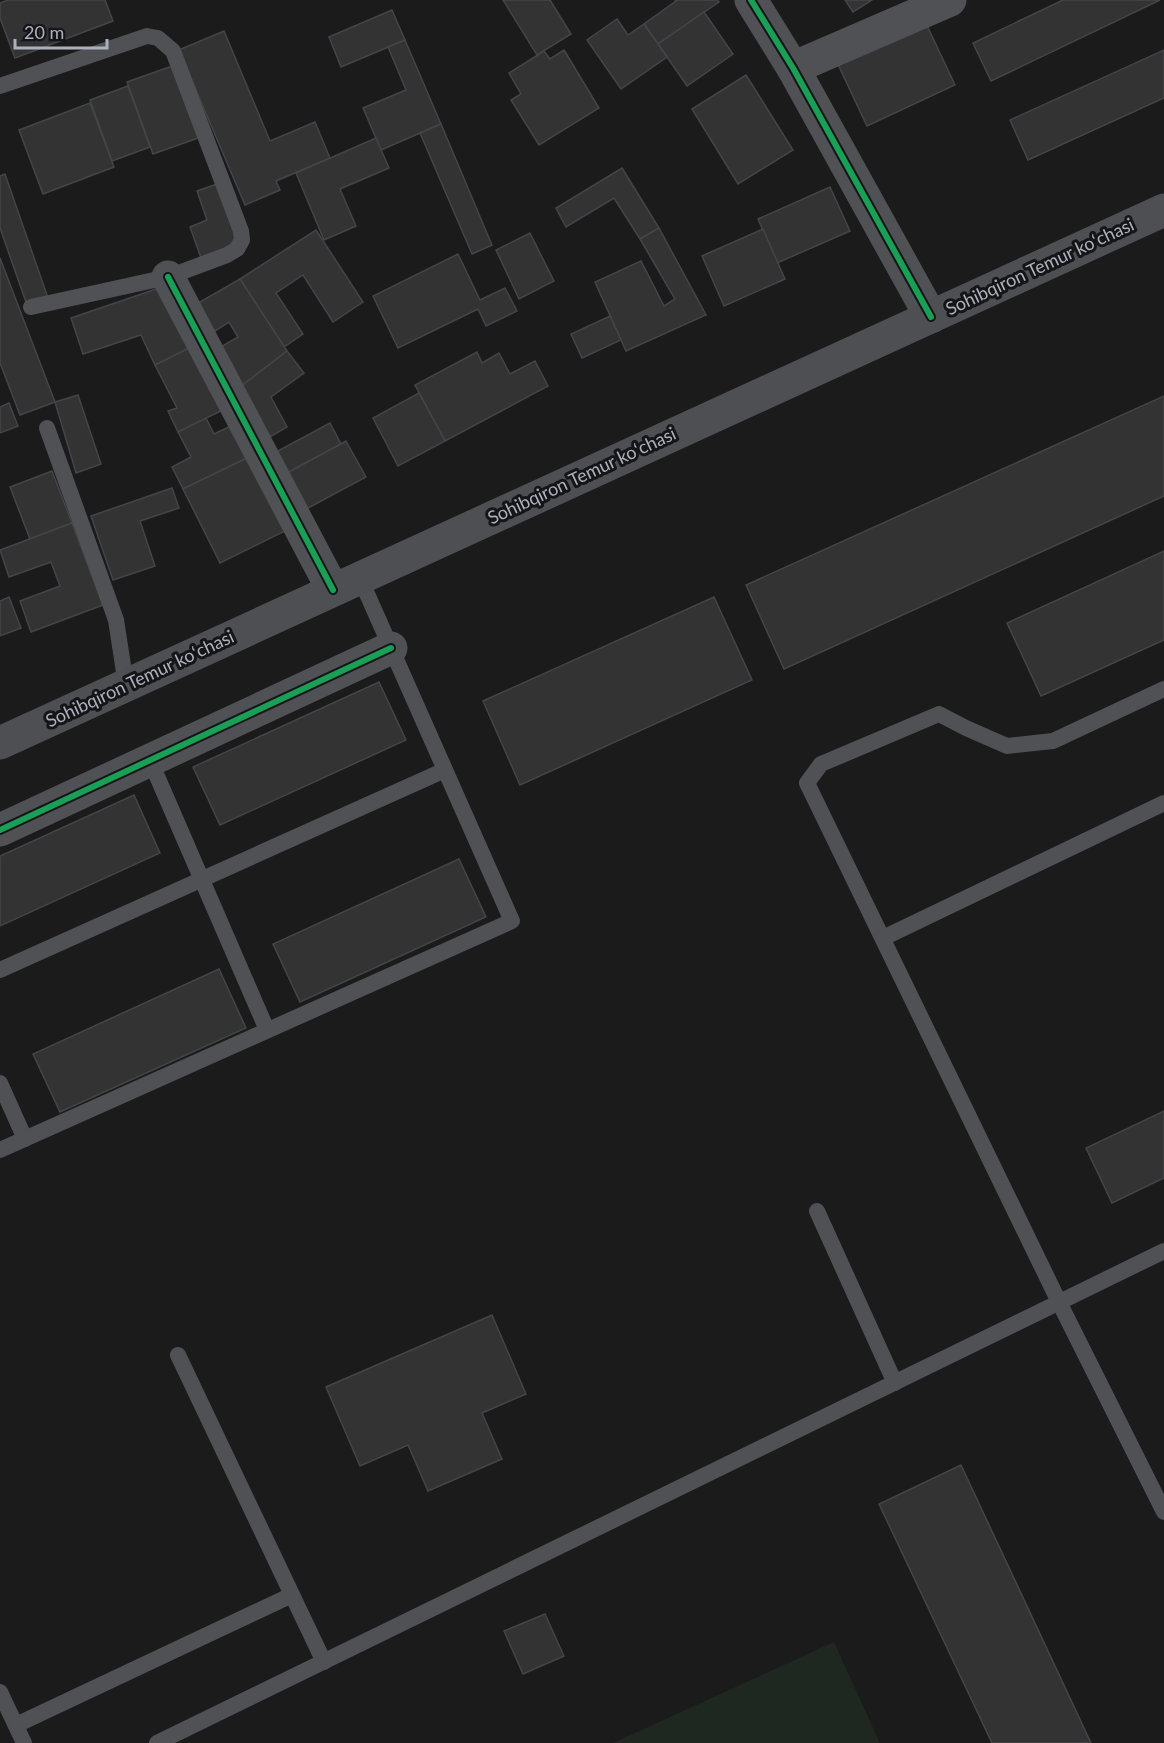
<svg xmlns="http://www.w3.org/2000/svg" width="1164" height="1743" font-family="Lato,sans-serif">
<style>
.green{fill:#1e2720}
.building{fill:#333334;stroke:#444548;stroke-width:1.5}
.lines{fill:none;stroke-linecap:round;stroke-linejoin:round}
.service{stroke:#4f5155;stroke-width:16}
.minor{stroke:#4f5155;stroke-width:33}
.secondary{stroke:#4e4f53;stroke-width:33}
.cycleway-casing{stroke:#151518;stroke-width:10}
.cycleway{stroke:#1a9f57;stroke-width:6}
.labels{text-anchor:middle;stroke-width:6;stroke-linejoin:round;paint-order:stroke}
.street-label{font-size:18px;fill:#acb1bd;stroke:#151518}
</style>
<rect width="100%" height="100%" fill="#1b1b1c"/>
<!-- green -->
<polygon class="green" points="834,1642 880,1743 613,1743"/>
<!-- building -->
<g class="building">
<polygon points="8,0 105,0 113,21 15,58 0,18 0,3"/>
<polygon points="503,0 550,0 571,34 537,55"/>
<polygon points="675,0 717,0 719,2 658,44 644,24 676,1"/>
<polygon points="845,0 872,0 853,12"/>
<polygon points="1063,0 1160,0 991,81 973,43"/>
<polygon points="392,10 405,40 341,67 329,37"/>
<polygon points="704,12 733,54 687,86 658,44"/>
<polygon points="922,15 955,85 867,126 834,56"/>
<polygon points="617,19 628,35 644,24 667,57 621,89 587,40"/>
<polygon points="224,31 270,141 315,122 330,158 276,181 280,190 245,205 179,50"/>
<polygon points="405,40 441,124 381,150 363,108 406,90 388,47"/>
<polygon points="564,50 599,108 539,145 511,100 521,94 509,73 544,51 550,59"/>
<polygon points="1164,50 1164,98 1028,160 1010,120"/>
<polygon points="175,65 201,137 153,154 127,82"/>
<polygon points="746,75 793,150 738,184 692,109"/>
<polygon points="128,86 150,147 112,161 90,100"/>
<polygon points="90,103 114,167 43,194 19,130"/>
<polygon points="441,124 492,245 472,254 420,133"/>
<polygon points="376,138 389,168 340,189 356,226 324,240 296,173"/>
<polygon points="622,168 659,228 640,239 614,198 566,227 556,208"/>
<polygon points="5,174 48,298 27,305 0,228 0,176"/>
<polygon points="217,184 238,244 201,258 190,227 207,220 197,191"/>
<polygon points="830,187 850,231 777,263 758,219"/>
<polygon points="659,228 706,315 626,351 595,282 641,261 664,306 675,299 640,239"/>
<polygon points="763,229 785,279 724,306 702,256"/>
<polygon points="316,230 363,302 333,322 303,275 276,293 303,334 284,347 240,279"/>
<polygon points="530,233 554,281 519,299 496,250"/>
<polygon points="458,254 480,300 505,288 517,311 486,326 478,309 398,348 373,296"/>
<polygon points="0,258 55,402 20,415 0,363"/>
<polygon points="240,279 287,351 236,390 212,352 238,337 229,322 204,338 186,310"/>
<polygon points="162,287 192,347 155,365 141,335 83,354 71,318"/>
<polygon points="610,316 621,340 582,358 571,334"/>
<polygon points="195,345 227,408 178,432 168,411 177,408 155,365"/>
<polygon points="287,351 304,373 271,397 287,427 263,441 236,390"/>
<polygon points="477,352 482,363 499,353 510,374 535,361 548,386 445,441 415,385"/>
<polygon points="419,393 445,441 398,466 373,418"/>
<polygon points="78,395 101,464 76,473 55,402"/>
<polygon points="1164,396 1164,496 784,669 746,585"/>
<polygon points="9,403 18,426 0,433 0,407"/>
<polygon points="206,418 214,434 235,424 251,456 183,489 172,467 191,457 178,432"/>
<polygon points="330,423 341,444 285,474 274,453"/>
<polygon points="346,441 366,477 297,514 278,478"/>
<polygon points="251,456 287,530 220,563 183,489"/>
<polygon points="52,471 72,523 30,539 10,487"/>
<polygon points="172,488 179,508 140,521 155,566 113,580 91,516"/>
<polygon points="72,523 103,605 31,632 20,601 60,586 51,562 9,577 0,550"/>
<polygon points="1164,551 1164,640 1041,696 1007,623"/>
<polygon points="9,597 21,628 0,636 0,601"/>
<polygon points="714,597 752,680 520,785 483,701"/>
<polygon points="379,682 406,740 220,825 193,767"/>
<polygon points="134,795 160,853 0,926 0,856"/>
<polygon points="459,859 486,917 300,1002 273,944"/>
<polygon points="219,969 246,1028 60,1112 33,1054"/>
<polygon points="1164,1111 1164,1178 1112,1203 1086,1148"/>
<polygon points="492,1315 526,1394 482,1413 502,1459 428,1491 408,1445 360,1466 326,1387"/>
<polygon points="961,1465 1091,1743 992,1743 879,1504"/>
<polygon points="545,1614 564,1656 523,1674 504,1631"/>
</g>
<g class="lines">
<!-- service -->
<g class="service">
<polyline points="0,86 147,36 158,38 173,51 241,231 242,240 237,249 227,255 168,277 31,307"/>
<polyline points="47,428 116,620 126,685"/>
<polyline points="1164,689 1053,741 1007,746 966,728 939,714 821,764 807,783 1059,1302 1164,1512"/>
<polyline points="150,760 267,1030"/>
<polyline points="883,938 1164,803"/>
<polyline points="0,970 445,770"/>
<polyline points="0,1083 25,1139"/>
<polyline points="0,1150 512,921 360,578"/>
<polyline points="817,1211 895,1383"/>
<polyline points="178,1355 324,1662"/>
<polyline points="0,1692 24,1743"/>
<polyline points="16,1725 292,1595"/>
<polyline points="157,1743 1164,1251"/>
</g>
<!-- minor -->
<g class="minor">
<polyline points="751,0 793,68 931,317"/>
<polyline points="793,68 950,0"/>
<polyline points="168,277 333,590"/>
<polyline points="0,830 391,648"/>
</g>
<!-- secondary -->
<polyline class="secondary" points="0,743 1164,210"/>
<!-- cycleway casing -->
<g class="cycleway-casing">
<g id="cycleway">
<polyline points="751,0 793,68 931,317"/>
<polyline points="168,277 333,590"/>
<polyline points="0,830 391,648"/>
</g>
</g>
<!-- cycleway -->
<use href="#cycleway" class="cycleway"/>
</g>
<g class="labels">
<!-- street labels -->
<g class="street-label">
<text transform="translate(1040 267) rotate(-25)" y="6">Sohibqiron Temur koʻchasi</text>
<text transform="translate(582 476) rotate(-25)" y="6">Sohibqiron Temur koʻchasi</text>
<text transform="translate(140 679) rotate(-25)" y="6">Sohibqiron Temur koʻchasi</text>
</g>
</g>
<!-- scale -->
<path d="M15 39v9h92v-9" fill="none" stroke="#acb1bd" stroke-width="3"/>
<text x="24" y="39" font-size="18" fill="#acb1bd" stroke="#151518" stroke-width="4.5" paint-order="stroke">20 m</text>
</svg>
